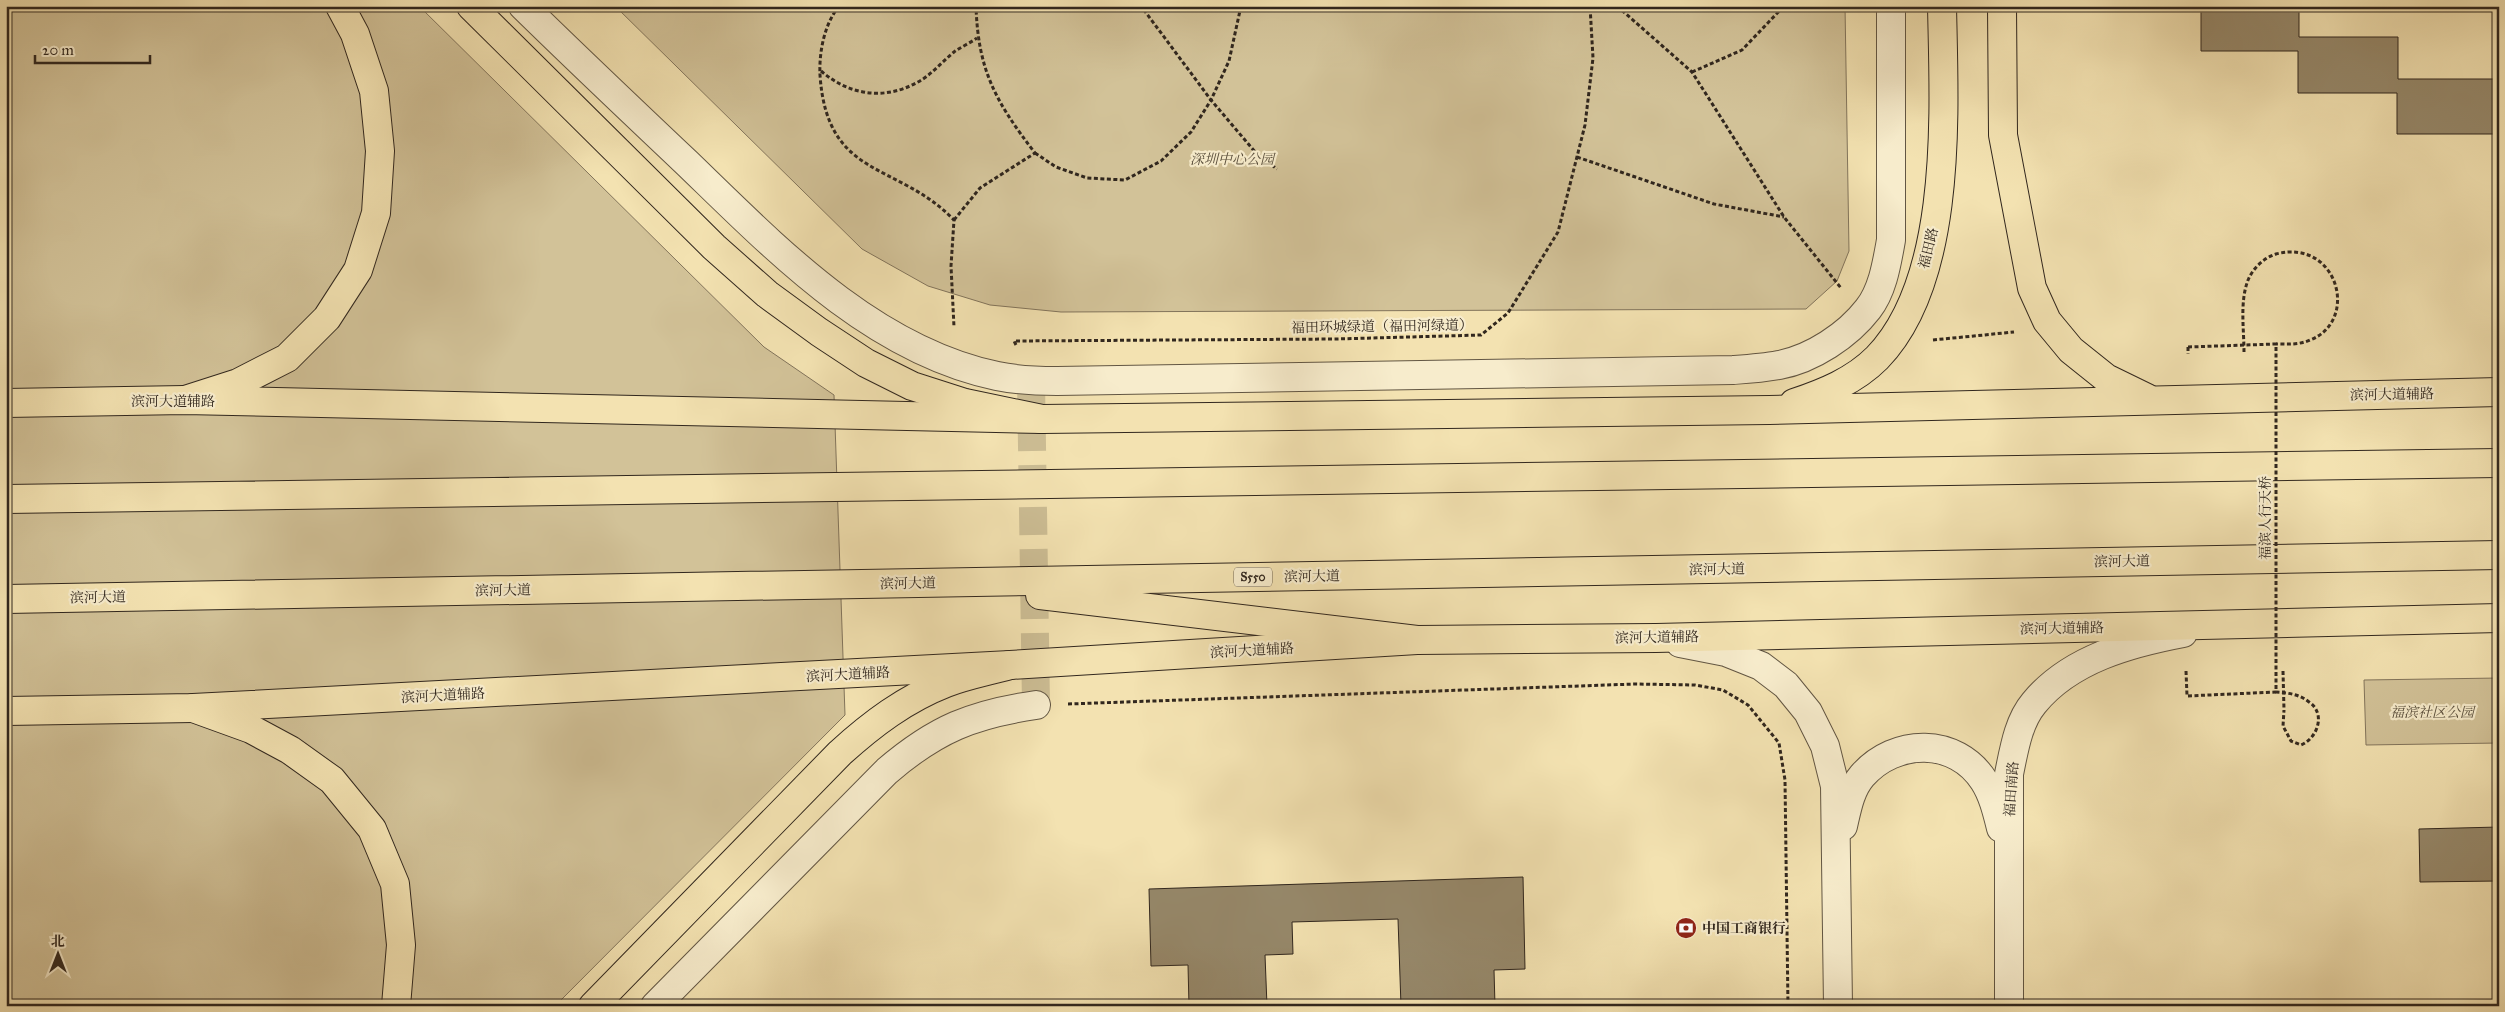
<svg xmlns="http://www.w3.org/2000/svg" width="2505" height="1012" font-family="'IM FELL Great Primer','Noto Serif SC',serif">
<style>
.green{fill:#d2c298;stroke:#82745b}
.building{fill:#96886a;stroke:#31271e}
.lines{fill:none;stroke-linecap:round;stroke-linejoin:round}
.minor-tunnel{stroke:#ccbd94;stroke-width:28;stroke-dasharray:28 14;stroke-linecap:butt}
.minor-casing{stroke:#625643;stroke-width:30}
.major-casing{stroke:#31271e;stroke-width:30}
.highway-casing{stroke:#31271e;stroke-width:30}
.path{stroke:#31271e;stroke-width:3;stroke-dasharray:4 2.5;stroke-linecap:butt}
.minor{stroke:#f7eccc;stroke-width:28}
.major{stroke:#f3e2b1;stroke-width:28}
.highway{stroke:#f3e2b1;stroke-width:28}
.path-bridge{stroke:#31271e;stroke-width:3;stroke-dasharray:4 2.5;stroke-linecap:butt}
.labels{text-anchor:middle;stroke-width:4.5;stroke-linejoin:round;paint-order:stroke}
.shield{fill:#f7eccc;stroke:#6c6252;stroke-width:1}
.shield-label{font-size:12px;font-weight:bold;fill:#31271e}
.park-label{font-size:14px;font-style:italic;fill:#594e3c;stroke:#f7eccc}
.street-label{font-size:14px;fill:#31271e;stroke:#f7eccc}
.poi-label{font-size:14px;font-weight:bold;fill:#31271e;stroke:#f7eccc;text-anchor:start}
</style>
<rect width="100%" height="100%" fill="#f3e2b1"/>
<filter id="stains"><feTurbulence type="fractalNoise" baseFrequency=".004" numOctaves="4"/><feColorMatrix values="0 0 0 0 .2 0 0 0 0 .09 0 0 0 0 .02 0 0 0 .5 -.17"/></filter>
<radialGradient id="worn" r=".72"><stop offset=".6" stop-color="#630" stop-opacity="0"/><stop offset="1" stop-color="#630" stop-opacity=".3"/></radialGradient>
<!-- green -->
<g class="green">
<polygon points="6,6 419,6 764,347 834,395 845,715 555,1006 6,1006"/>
<polygon points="615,6 1845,6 1849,251 1837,281 1806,309 1061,312 990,305 928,286 862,249"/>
<polygon points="2499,678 2499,743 2366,745 2364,680"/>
</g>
<!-- building -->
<g class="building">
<polygon points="2201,6 2299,6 2299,37 2398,37 2398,79 2497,79 2499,176 2496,176 2496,134 2397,134 2397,93 2298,93 2298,51 2201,51"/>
<polygon points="2499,827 2499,881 2420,882 2419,829"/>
<polygon points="1523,877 1525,969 1494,970 1495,1006 1401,1006 1398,919 1292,922 1293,954 1265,955 1267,1006 1189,1006 1188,965 1151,966 1149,889"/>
<polygon points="2499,1000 2499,1006 2425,1006 2425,1001"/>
<polygon points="1727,1001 1727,1006 1584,1006 1584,1002"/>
</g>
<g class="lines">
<!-- minor-tunnel -->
<polyline class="minor-tunnel" points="1031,381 1036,705"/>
<!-- minor casing -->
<g class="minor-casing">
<g id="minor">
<path d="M523 6C577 59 632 111 687 163 775 248 872 350 997 376 1016 380 1036 381 1057 381L1733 370C1748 369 1764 368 1779 365 1812 359 1848 335 1868 309 1883 290 1887 262 1891 240V6"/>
<polyline points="1680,643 1726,652 1761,666 1786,685 1808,712 1825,746 1835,786 1838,1006"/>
<path d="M1843 826C1847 809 1850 790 1862 776 1895 738 1956 737 1984 781 1993 795 1997 812 2001 828"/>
<path d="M655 1006 887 771C936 729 973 714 1036 705"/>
<path d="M2009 1006V774C2014 750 2018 722 2034 703 2070 659 2130 643 2183 633"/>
</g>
</g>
<!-- major casing -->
<g class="major-casing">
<g id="major">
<polyline points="2002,6 2003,135 2032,288 2047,321 2071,350 2106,378 2147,398"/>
<polyline points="6,403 185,400 1042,419 1769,410 2499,392"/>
<path d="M1794 403C1824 393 1854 381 1877 358 1954 279 1944 109 1942 6"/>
<polyline points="6,711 193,708 1010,665 1417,640 1656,638 2499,618"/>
</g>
</g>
<!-- highway casing -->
<g class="highway-casing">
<g id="highway">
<polyline points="471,6 714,247 767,294 819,332 866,363 912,386 965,403 1042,419"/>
<polyline points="185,400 238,383 287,358 327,318 358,270 376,213 380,151 374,91 355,34 340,6"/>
<polyline points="6,499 2499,463"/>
<polyline points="1040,595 1417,640"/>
<polyline points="6,599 2499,555"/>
<polyline points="193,708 251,729 290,750 332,780 372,829 395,884 401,945 396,1006"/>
<path d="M593 1006 840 753C872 724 905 699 946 683 967 675 989 671 1010 665"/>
</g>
</g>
<!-- path -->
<g class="path">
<path d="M839 6C824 25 819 52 820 75 827 180 897 161 954 220L951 266 954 327"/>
<polyline points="1241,6 1229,61 1211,100 1256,153 1277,169"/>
<polyline points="1617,6 1692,72 1784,217 1841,288"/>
<path d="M821 71C849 95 884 101 918 82 931 75 942 62 954 52 961 47 970 43 977 38"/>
<polyline points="1692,72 1742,50 1784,6"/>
<polyline points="1035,153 1056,167 1087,178 1125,180 1161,161 1191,132 1211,100 1141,6"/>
<polyline points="1577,157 1714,204 1784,217"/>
<path d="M954 220 980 188 1035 153C996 102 978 71 976 6"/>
<polyline points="1933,340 2014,332"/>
<polyline points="1016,345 1014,341 1336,339 1481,335 1508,313 1558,232 1585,125 1593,58 1590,6"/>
<polyline points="2188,347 2188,354"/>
<path d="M2244 352C2244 330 2240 304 2247 283 2251 270 2263 258 2276 254 2338 238 2360 321 2310 340 2299 345 2288 344 2276 344"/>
<polyline points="2186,671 2187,696 2276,692"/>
<polyline points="2283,671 2284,710"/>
<polyline points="1068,704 1635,684 1695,685 1723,690 1748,705 1779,743 1785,780 1788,1006"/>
</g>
<!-- minor -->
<use href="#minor" class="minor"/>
<!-- major -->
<use href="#major" class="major"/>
<!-- highway -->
<use href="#highway" class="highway"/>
<!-- path-bridge -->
<path class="path-bridge" d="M2188 347 2276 344V692C2288 693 2299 694 2309 702 2326 713 2318 738 2301 745L2291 741 2283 726 2284 710"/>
</g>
<!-- icons -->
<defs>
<g id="bank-disc" transform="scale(1.125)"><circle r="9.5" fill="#8f2418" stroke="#f7eccc"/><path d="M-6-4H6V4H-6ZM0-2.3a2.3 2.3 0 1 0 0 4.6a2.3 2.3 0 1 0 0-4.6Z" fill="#fff"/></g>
</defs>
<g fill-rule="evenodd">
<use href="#bank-disc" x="1686" y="928"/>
</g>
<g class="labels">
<!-- shield labels -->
<rect class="shield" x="1234" y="567.5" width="38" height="19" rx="4"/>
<g class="shield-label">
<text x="1253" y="581">S550</text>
</g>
<!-- park labels -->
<g class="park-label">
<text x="1232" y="164">深圳中心公园</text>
<text x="2432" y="717">福滨社区公园</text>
</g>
<!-- street labels -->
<g class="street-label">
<text transform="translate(1928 248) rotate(-76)" y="5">福田路</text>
<text transform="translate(1382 326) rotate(-1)" y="5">福田环城绿道（福田河绿道）</text>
<text transform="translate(2392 394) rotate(-1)" y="5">滨河大道辅路</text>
<text x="173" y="406">滨河大道辅路</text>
<text transform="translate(2265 518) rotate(-90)" y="5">福滨人行天桥</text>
<text transform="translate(2122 561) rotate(-1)" y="5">滨河大道</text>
<text transform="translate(1717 569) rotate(-1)" y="5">滨河大道</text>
<text transform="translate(1312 576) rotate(-1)" y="5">滨河大道</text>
<text transform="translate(908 583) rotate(-1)" y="5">滨河大道</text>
<text transform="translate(503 590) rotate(-1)" y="5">滨河大道</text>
<text transform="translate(98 597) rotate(-1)" y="5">滨河大道</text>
<text transform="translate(2062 628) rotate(-1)" y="5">滨河大道辅路</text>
<text transform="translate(1657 637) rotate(-1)" y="5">滨河大道辅路</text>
<text transform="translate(1252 650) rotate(-3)" y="5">滨河大道辅路</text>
<text transform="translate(848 674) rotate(-3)" y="5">滨河大道辅路</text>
<text transform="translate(443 695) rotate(-3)" y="5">滨河大道辅路</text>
<text transform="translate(2011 789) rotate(-86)" y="5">福田南路</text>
</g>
<!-- poi labels -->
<g class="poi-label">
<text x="1702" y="933">中国工商银行</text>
</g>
</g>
<!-- margin -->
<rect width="2505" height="1012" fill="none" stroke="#f3e2b1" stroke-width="25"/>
<rect x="8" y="8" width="2490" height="997" fill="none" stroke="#31271e" stroke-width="2.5"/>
<rect x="12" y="12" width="2480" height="987" fill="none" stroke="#31271e"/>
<!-- north arrow -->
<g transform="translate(58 954)" stroke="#f7eccc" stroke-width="4" paint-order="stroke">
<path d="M0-4L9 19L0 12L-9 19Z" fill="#31271e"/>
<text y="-8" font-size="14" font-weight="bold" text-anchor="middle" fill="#31271e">北</text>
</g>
<!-- scale -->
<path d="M35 55v8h115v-8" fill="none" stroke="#31271e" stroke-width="2.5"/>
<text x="42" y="55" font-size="15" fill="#31271e" stroke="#f7eccc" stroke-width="4" paint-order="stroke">20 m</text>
<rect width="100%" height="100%" filter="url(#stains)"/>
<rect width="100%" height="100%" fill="url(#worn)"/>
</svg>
